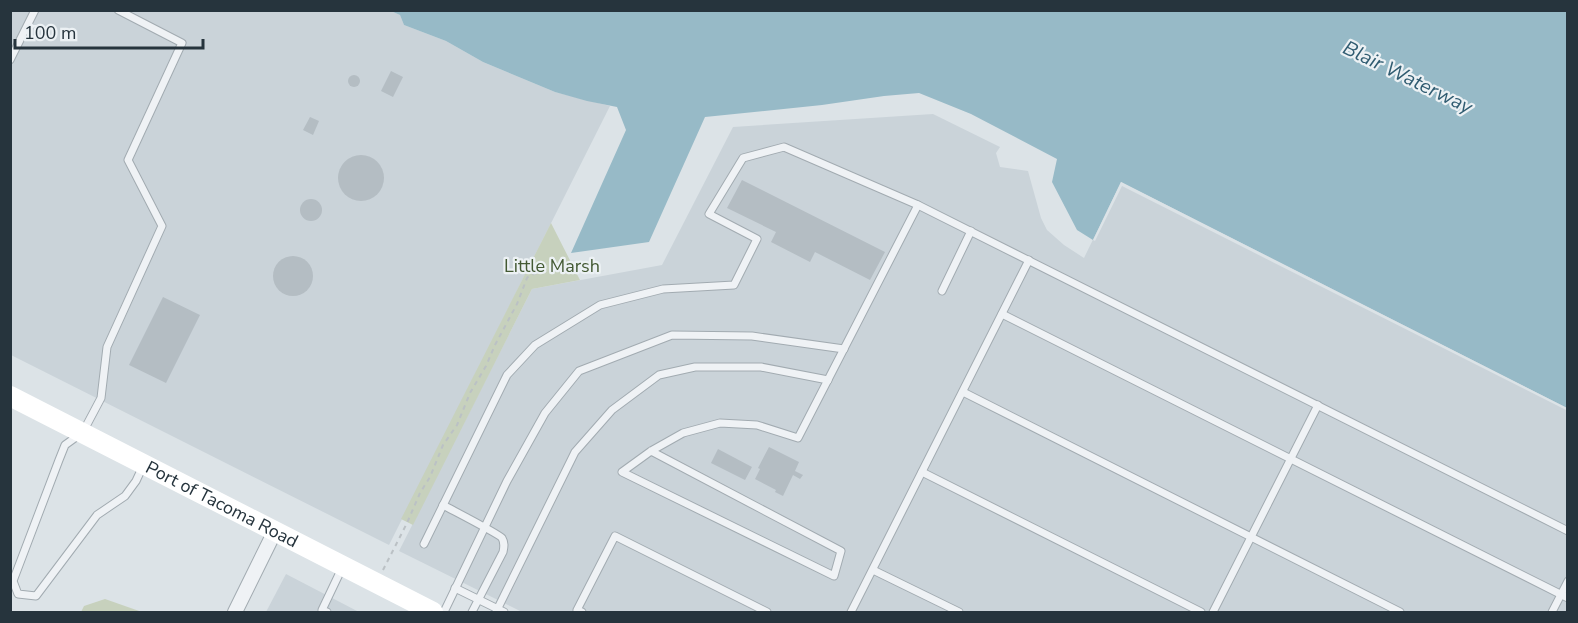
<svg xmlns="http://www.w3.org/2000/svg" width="1578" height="623" font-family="'Nunito Sans',sans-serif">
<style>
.built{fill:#cad3d9}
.green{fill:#c7d1bd}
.water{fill:#97bac7}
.pier{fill:#dce3e7}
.building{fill:#b4bdc3}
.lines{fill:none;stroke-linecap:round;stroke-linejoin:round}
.lane-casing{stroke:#a2abb1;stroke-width:9}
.street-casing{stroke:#a2abb1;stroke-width:16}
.path{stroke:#bbc1c5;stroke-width:2;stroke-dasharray:4.5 4.5;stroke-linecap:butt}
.lane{stroke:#eff2f5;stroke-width:7}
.street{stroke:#eff2f5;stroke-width:14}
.secondary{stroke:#fff;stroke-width:20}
.labels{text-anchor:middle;stroke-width:4.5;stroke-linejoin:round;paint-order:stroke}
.park-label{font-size:18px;fill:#435933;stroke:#ecf1f4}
.street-label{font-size:18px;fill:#26343d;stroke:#ecf1f4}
.water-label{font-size:20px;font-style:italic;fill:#305c71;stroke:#ecf1f4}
</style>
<rect width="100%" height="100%" fill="#dce3e7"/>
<!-- built -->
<g class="built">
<polygon points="10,11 391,11 400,15 404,25 446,41 483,62 555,92 610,106 389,545 11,355"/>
<polygon points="933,114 1000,147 996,153 1000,167 1028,171 1041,218 1047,230 1064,245 1084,258 1121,182 1567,408 1567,612 522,612 399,551 532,289 662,265 733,127"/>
<polygon points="286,574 359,612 266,612"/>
</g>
<!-- green -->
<g class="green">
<polygon points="551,223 580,280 532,289 413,525 401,519"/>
<polygon points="105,599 142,612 81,612 84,606"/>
</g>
<!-- water -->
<polygon class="water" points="391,11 1567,11 1567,408 1121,182 1093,240 1077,230 1052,182 1057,159 971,114 919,93 884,96 822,105 705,117 649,242 571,253 626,130 617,107 587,101 555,92 483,62 446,41 404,25 400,15"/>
<!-- pier -->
<polygon class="pier" points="1121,182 1567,408 1568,411 1122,186 1095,241 1093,240"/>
<!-- building -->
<g class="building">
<polygon points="391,71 403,77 393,97 381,91"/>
<circle cx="354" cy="81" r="6"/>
<polygon points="310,117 319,121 313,135 303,130"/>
<circle cx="361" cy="178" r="23"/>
<polygon points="742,180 885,252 870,280 815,252 810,262 771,242 776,232 727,208"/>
<circle cx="311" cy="210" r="11"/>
<circle cx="293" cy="276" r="20"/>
<polygon points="163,297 200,315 166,383 129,365"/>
<polygon points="769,447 799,462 795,471 803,475 800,479 793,475 783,496 775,492 776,490 755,479 760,469 758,468"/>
<polygon points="718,449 752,467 745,480 711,463"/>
</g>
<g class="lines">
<!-- lane casing -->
<g class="lane-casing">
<g id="lane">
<polyline points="118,10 182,43 128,160 162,226 107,347 101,398 83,432 65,445 59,460 13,581 18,594 36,596 97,515 125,496 136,481 143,466"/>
<polyline points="10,60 35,10"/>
<polyline points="942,291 971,231"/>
<polyline points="1002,314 1568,598"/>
<polyline points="963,392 1400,612"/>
<polyline points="651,451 841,551 834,576 622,472 651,451 683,433 720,423 757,425 798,438 918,205"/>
<polyline points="922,472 1201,612"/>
<path d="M443 505C452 510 499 534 502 538 505 543 504 547 503 552L472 612"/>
<polyline points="424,544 507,375 535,345 600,305 663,289 734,285 757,239 709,214 743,158 784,147 918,205 1568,531"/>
<polyline points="873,570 959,612"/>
<polyline points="455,588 504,612"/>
<polyline points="327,612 322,610 342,568"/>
<polyline points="444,612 507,481 545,413 579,371 672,335 752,336 844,349"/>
<polyline points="496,612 575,452 612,410 659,375 695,367 761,367 828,380"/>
<polyline points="582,612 577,610 615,536 767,612"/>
<polyline points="851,612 1029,260"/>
<polyline points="1213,612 1318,405"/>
<polyline points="1552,612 1568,581"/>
</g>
</g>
<!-- street casing -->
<g class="street-casing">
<polyline id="street" points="235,612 275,531"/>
</g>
<!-- path -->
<polyline class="path" points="383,570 407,523 420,493 430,477 443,445 457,425 470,393 486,366 495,345 517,304 527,278 529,276 547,269"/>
<!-- lane -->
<use href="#lane" class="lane"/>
<!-- street -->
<use href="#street" class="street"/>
<!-- secondary -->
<path class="secondary" id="s1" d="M10 396 433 612"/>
</g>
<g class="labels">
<!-- park labels -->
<g class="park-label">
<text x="552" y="272">Little Marsh</text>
</g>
<!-- street labels -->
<g class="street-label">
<text dy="6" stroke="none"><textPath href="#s1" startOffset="238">Port of Tacoma Road</textPath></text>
</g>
<!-- water labels -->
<g class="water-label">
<text transform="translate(1408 77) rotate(26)" y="7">Blair Waterway</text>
</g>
</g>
<!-- border -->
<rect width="1578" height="623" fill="none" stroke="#26343d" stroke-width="24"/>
<!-- scale -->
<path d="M15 39v9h188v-9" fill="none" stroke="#26343d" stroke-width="3"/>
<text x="24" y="39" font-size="18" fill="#26343d" stroke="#ecf1f4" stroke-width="4.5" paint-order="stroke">100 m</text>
</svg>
